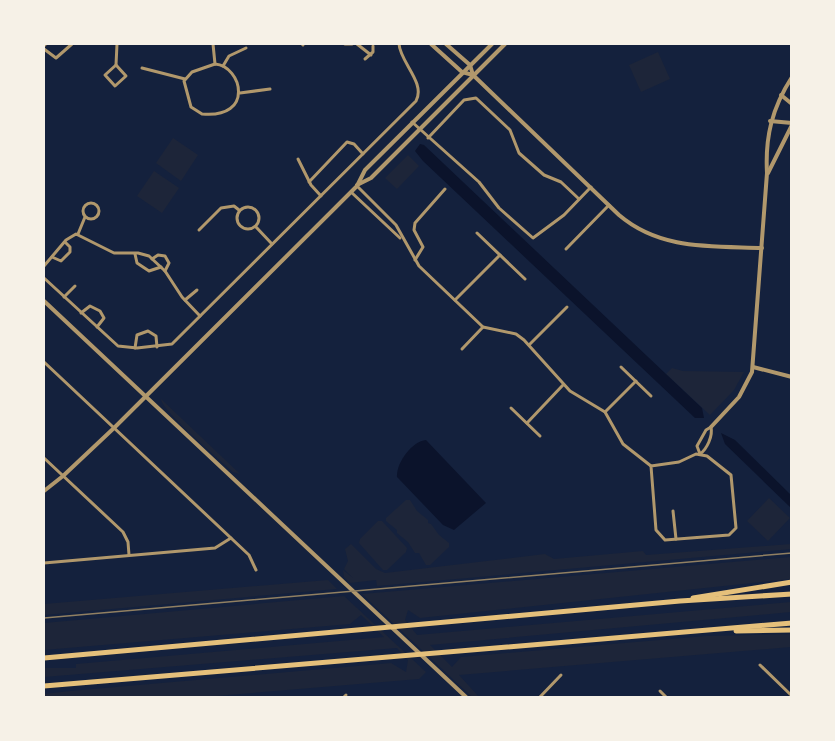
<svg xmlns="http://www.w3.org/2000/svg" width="835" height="741" font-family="Raleway,sans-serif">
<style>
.green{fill:#1d2539}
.water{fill:#0b132b}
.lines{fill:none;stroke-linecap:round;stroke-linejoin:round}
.minor{stroke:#b1986c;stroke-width:3}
.tertiary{stroke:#b1986c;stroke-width:4}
.motorway{stroke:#e5c07b;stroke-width:5}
.rail{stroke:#918062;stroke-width:1.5}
</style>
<rect width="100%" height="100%" fill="#14213d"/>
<!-- green -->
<g class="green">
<polygon points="658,52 670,79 641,92 629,65"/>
<polygon points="173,138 198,155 181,181 156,163"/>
<polygon points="408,155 419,166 397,189 385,178"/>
<polygon points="154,171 179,188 162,213 137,196"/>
<polygon points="672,368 683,371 744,372 734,390 710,415 666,374"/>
<path d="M161 399 240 474 233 472C221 461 160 409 161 399Z"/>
<polygon points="769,498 790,518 768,541 747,521"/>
<polygon points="406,500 410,500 417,511 428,520 428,523 431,524 439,535 449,543 449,547 430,565 426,565 419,553 415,553 408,542 397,533 397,530 386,521 386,518"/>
<polygon points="378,521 382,521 407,548 406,552 387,570 383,570 359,543 360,539"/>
<polygon points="351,544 376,569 385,573 545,554 554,559 643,551 646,555 791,544 792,549 377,586 376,580 350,583 344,577 343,570 353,578 344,569 348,561 345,549"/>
<polygon points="791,557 791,579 420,618 408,610 405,620 417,635 791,602 791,612 430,645 452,667 461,657 706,636 791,634 791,647 459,675 479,697 472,697 362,594"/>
<polygon points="328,580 337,589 44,615 44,604"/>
<polygon points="344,596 426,672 419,679 204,697 44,697 44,694 70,691 391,663 406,672 408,660 397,648 44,677 44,668 76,668 76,664 384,637 361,615 350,624 44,650 44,623"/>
</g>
<!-- water -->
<g class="water">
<polygon points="420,144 424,145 666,374 702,408 704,418 695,418 423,161 415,151"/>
<polygon points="721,433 735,440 791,495 791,508 725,444"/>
<path d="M426 440 486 503 454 530 443 525 397 477C396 463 412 441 426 440Z"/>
</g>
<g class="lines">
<!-- minor -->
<g class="minor">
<polyline points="213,44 215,64"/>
<polyline points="302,44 303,45"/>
<polyline points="345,44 352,44"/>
<polyline points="357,44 371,55"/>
<polyline points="44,49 56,58 72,44"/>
<polyline points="365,59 373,52 373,46"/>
<path d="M215 64C242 66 255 119 202 114L191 107 184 81 192 72Z"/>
<polygon points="116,65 126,76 115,86 105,75"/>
<polyline points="116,65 117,44"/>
<polyline points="223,66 229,56 246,48"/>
<polyline points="142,68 185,79"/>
<polyline points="240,93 270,89"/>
<polyline points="412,122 479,182 499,208 533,238 564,215 591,187"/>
<polyline points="428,138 464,100 476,98 510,130 519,153 544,175 561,182 579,199"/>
<polyline points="298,159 311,185 321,196"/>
<polyline points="309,182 347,142 354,144 363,154"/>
<polyline points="357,186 396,225 419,266 483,327 516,334 524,340 570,391 605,412 623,444 651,466"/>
<polyline points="351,192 400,238"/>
<circle cx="91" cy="211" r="8"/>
<circle cx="248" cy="218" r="11"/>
<polyline points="256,227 272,244"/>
<polyline points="199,230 221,208 234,206 239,210"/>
<polyline points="477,233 525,279"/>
<polyline points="78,234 85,217"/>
<polyline points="566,249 609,205"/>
<polyline points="135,254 137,263 149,271 161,267"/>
<polyline points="52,257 61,261 70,252 70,247 65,242"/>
<polyline points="152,259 158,255 165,256 169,263 165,271"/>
<polyline points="415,260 423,247 414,230 415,223 445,189"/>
<polyline points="44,266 66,240 76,234 114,253 138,253 149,256 165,271 182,297 200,316"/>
<path d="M44 278 118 346 137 348 172 344 416 101C426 83 400 62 399 44"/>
<polyline points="64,297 75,286"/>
<polyline points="185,300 197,290"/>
<polyline points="455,300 500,255"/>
<polyline points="81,313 90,306 100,311 104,318 97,327"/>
<polyline points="529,345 567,307"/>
<polyline points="135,348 137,335 148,331 156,336 157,347"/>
<polyline points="462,349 483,327"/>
<polyline points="44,362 249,555 256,570"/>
<polyline points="621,367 651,396"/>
<polyline points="511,408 540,436"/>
<polyline points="605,412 636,381"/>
<polyline points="527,423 563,385"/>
<path d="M711 427C713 436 707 449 700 454L697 446 706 430Z"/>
<polygon points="696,454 707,456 731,475 736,528 729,535 665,540 656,530 651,466 679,462"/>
<polyline points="44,458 123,532 128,542 129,555"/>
<polyline points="673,511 676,539"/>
<polyline points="44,563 215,548 231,538"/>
<polyline points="760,665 792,696"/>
<polyline points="660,691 667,698"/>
<polyline points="343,698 346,695"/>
<polyline points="539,698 561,675"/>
</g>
<!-- tertiary -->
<g class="tertiary">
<polyline points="431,44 462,72 473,75"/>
<path d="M446 44 470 65 473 75 619 215C660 250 710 246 762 248"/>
<polyline points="44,45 45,44"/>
<polyline points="781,95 792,104"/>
<polyline points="770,121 792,123"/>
<polyline points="768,173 792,125"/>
<polyline points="357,185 371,178 505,44"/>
<polyline points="44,301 467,698"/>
<polyline points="753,367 792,377"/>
<path d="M711 427 739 397 752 372 767 173C765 137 772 108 792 77"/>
<polyline points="44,491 63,476 114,428 336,207 357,186 365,170 492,44"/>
</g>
<!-- motorway -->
<g class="motorway">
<polyline points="693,598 792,582"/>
<polyline points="736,631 792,630"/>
<polyline points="44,658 680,601 792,594"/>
<polyline points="44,686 792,623"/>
</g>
<!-- rail -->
<polyline class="rail" points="44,618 792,553"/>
</g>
<!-- border -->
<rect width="835" height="741" fill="none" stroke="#f6f1e7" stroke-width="90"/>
</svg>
